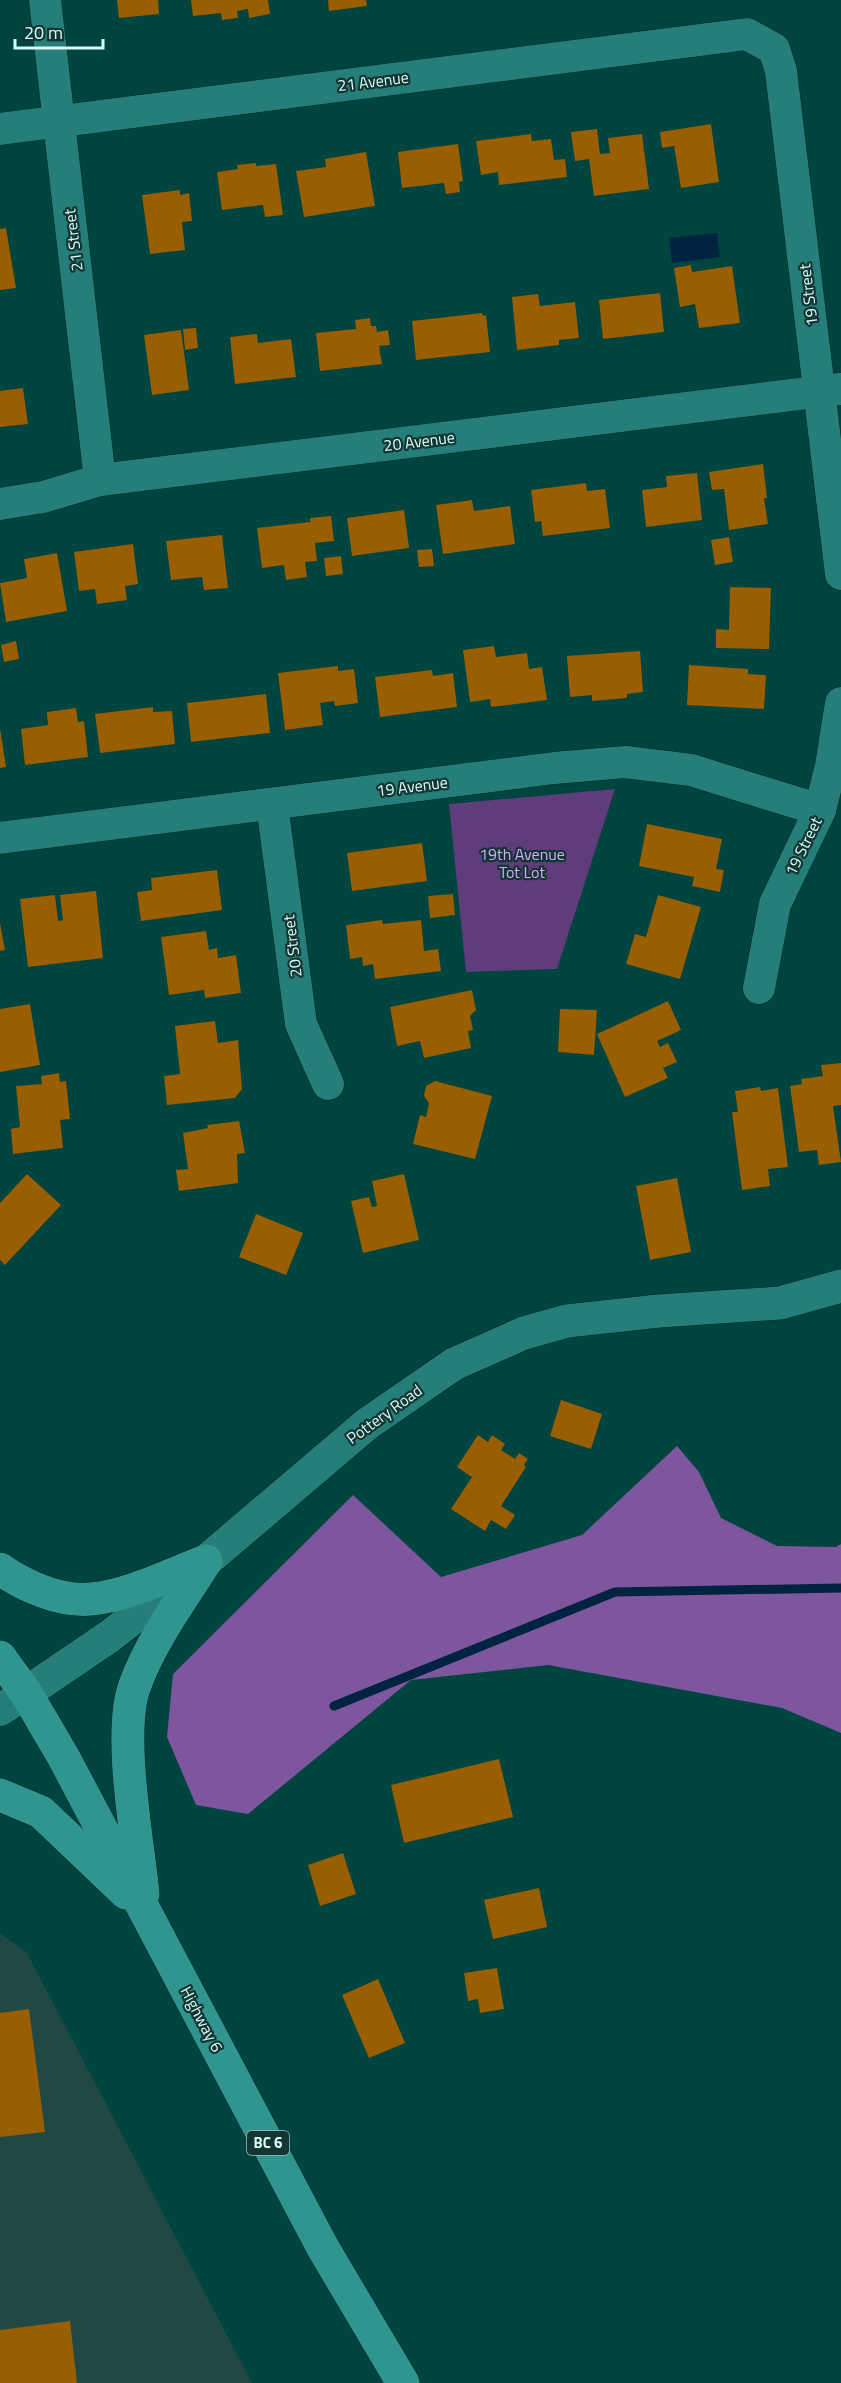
<svg xmlns="http://www.w3.org/2000/svg" width="841" height="2383" font-family="'Titillium Web',sans-serif">
<style>
.built{fill:#204844}
.green{fill:#5f3d7b}
.forest{fill:#7d569e}
.water{fill:#002342}
.lines{fill:none;stroke-linecap:round;stroke-linejoin:round}
.stream{stroke:#002342;stroke-width:9}
.building{fill:#995e00}
.minor-casing{stroke:#022725;stroke-width:33}
.tertiary-casing{stroke:#022725;stroke-width:34}
.primary-casing{stroke:#022725;stroke-width:34}
.minor{stroke:#267e78;stroke-width:32}
.tertiary{stroke:#267e78;stroke-width:33}
.primary{stroke:#30958e;stroke-width:33}
.labels{text-anchor:middle;stroke-width:4.5;stroke-linejoin:round;paint-order:stroke}
.shield{fill:#133634;stroke:#9cc2bf;stroke-width:1.5}
.shield-label{font-size:15px;font-weight:bold;fill:#d7fefa}
.street-label{font-size:16px;fill:#d7fefa;stroke:#133634}
.park-label{font-size:16px;fill:#d6abfb;stroke:#133634}
</style>
<rect width="100%" height="100%" fill="#004440"/>
<!-- built -->
<polygon class="built" points="0,1933 27,1953 252,2383 0,2383"/>
<!-- green -->
<polygon class="green" points="615,789 557,969 466,972 449,804"/>
<!-- forest -->
<polygon class="forest" points="677,1446 699,1472 721,1518 777,1546 836,1547 841,1544 841,1733 782,1708 548,1665 411,1680 248,1814 196,1805 167,1737 173,1674 353,1495 441,1577 582,1535"/>
<!-- water -->
<polygon class="water" points="717,233 720,257 672,263 669,238"/>
<g class="lines">
<!-- stream -->
<polyline class="stream" points="334,1706 615,1592 841,1588"/>
</g>
<!-- building -->
<g class="building">
<polygon points="117,0 158,0 159,14 119,18"/>
<polygon points="191,0 268,0 270,14 249,18 248,9 237,11 238,18 222,20 221,13 193,16"/>
<polygon points="328,0 366,0 367,6 329,11"/>
<polygon points="711,124 719,182 681,188 674,146 662,148 660,132"/>
<polygon points="597,129 600,154 610,153 608,138 642,134 649,189 594,196 589,159 575,161 571,132"/>
<polygon points="531,134 532,141 551,139 554,160 565,159 567,177 499,185 498,172 481,175 476,141"/>
<polygon points="458,144 463,181 459,182 460,192 446,194 444,183 402,188 398,152"/>
<polygon points="366,152 375,206 304,217 296,171 326,167 325,159"/>
<polygon points="256,163 256,166 276,164 283,215 265,217 263,205 222,210 217,172 238,169 237,165"/>
<polygon points="180,190 180,195 189,193 192,221 182,222 185,250 150,254 142,195"/>
<polygon points="6,228 16,288 0,290 0,229"/>
<polygon points="691,265 692,272 732,266 740,323 699,328 695,304 680,307 674,268"/>
<polygon points="660,293 664,332 603,339 599,300"/>
<polygon points="538,294 540,306 575,302 579,338 559,340 559,345 517,350 512,297"/>
<polygon points="482,313 483,316 486,315 490,352 416,360 412,321"/>
<polygon points="370,318 371,326 376,326 377,332 388,330 390,345 379,346 382,364 320,371 316,333 356,329 355,320"/>
<polygon points="196,328 198,348 185,350 183,329"/>
<polygon points="181,330 189,390 152,395 144,335"/>
<polygon points="257,334 258,343 291,339 296,377 235,384 230,337"/>
<polygon points="23,388 28,424 0,427 0,391"/>
<polygon points="763,464 767,498 764,498 768,524 729,530 724,489 712,490 709,472"/>
<polygon points="697,473 702,520 646,527 642,490 667,487 666,476"/>
<polygon points="586,483 587,491 605,489 610,528 543,536 541,521 535,522 531,490"/>
<polygon points="472,500 474,511 510,506 515,544 443,554 436,505"/>
<polygon points="404,510 409,548 352,556 347,518"/>
<polygon points="331,516 334,541 315,543 317,561 305,562 307,577 286,580 284,565 262,568 257,528 310,522 310,518"/>
<polygon points="222,535 228,588 204,590 202,577 171,580 166,541"/>
<polygon points="729,537 733,562 715,565 711,540"/>
<polygon points="133,544 138,584 125,586 127,600 97,604 95,589 79,591 74,552"/>
<polygon points="432,549 434,566 419,567 417,550"/>
<polygon points="57,553 67,611 6,622 0,583 27,578 24,559"/>
<polygon points="341,556 343,574 326,576 324,558"/>
<polygon points="730,587 771,588 769,649 716,648 716,629 729,630"/>
<polygon points="16,641 19,659 4,662 1,645"/>
<polygon points="494,646 496,657 527,653 529,669 542,667 547,700 491,707 490,699 470,702 463,650"/>
<polygon points="640,651 643,692 627,694 627,698 592,701 592,695 570,697 567,656"/>
<polygon points="689,665 748,669 748,674 766,675 764,709 687,705"/>
<polygon points="338,666 338,671 354,669 358,703 335,706 334,701 320,703 323,725 285,730 278,673"/>
<polygon points="432,670 433,676 453,673 457,707 380,717 375,677"/>
<polygon points="266,694 270,733 191,742 187,703"/>
<polygon points="153,707 153,712 172,711 175,744 100,753 95,714"/>
<polygon points="76,708 78,722 84,721 88,757 25,765 21,729 48,725 47,712"/>
<polygon points="0,728 6,767 0,768"/>
<polygon points="647,824 722,839 716,869 724,870 720,892 692,886 694,877 639,866"/>
<polygon points="422,843 427,881 352,891 347,853"/>
<polygon points="217,870 222,910 141,921 137,892 152,890 151,878"/>
<polygon points="96,891 103,958 28,967 20,899 55,895 58,921 63,920 60,895"/>
<polygon points="453,894 455,915 430,918 428,896"/>
<polygon points="658,895 701,907 680,979 626,964 635,934 646,937"/>
<polygon points="382,920 383,924 421,920 424,951 438,949 441,971 375,979 373,964 363,966 362,957 350,959 346,925"/>
<polygon points="0,923 5,950 0,951"/>
<polygon points="206,931 209,950 217,948 218,958 236,955 241,993 205,998 204,990 169,995 161,937"/>
<polygon points="472,990 476,1010 470,1016 473,1030 468,1031 471,1048 424,1058 420,1041 397,1046 390,1007"/>
<polygon points="668,1001 681,1030 657,1041 660,1047 668,1043 677,1062 663,1068 668,1078 625,1097 597,1034"/>
<polygon points="30,1004 40,1065 0,1072 0,1009"/>
<polygon points="560,1009 597,1010 594,1055 558,1052"/>
<polygon points="215,1021 218,1043 238,1040 242,1089 235,1098 167,1105 164,1076 180,1074 175,1026"/>
<polygon points="841,1063 841,1105 833,1106 841,1162 819,1165 817,1150 799,1152 790,1086 802,1084 801,1079 823,1076 821,1065"/>
<polygon points="59,1073 60,1082 66,1081 70,1119 60,1120 63,1148 13,1154 11,1129 20,1127 16,1086 42,1084 41,1076"/>
<polygon points="435,1081 492,1096 475,1159 413,1144 420,1115 426,1117 429,1103 424,1096 426,1086"/>
<polygon points="760,1087 761,1091 778,1088 788,1167 768,1169 770,1186 742,1190 732,1112 738,1112 735,1091"/>
<polygon points="239,1121 245,1153 237,1154 238,1183 179,1191 176,1170 188,1169 183,1133 208,1128 207,1125"/>
<polygon points="27,1174 61,1205 5,1265 0,1260 0,1203"/>
<polygon points="404,1174 419,1240 363,1253 351,1201 369,1197 372,1207 377,1206 372,1181"/>
<polygon points="677,1178 691,1252 650,1260 636,1186"/>
<polygon points="256,1214 303,1233 286,1275 239,1257"/>
<polygon points="561,1400 602,1414 591,1449 550,1436"/>
<polygon points="478,1435 488,1442 492,1435 505,1444 501,1450 515,1459 519,1453 528,1459 524,1465 526,1467 501,1506 515,1515 506,1529 491,1520 485,1531 451,1509 472,1477 457,1467"/>
<polygon points="499,1759 513,1817 404,1843 391,1785"/>
<polygon points="343,1853 356,1894 320,1906 308,1865"/>
<polygon points="539,1888 547,1927 493,1939 484,1900"/>
<polygon points="497,1968 504,2009 480,2013 478,1999 468,2001 464,1973"/>
<polygon points="378,1979 405,2043 369,2058 342,1995"/>
<polygon points="29,2009 45,2132 0,2137 0,2013"/>
<polygon points="70,2321 77,2383 0,2383 0,2330"/>
</g>
<g class="lines">
<!-- minor casing -->
<g class="minor-casing">
<g id="minor">
<polyline points="45,0 100,480"/>
<polyline points="0,129 747,34 774,49 781,71 841,574"/>
<polyline points="0,504 43,497 100,480 840,389"/>
<polyline points="272,804 301,1024 328,1084"/>
<polyline points="0,838 554,768 625,762 691,770 820,810"/>
<polyline points="759,988 775,904 820,810 831,766 841,703"/>
<polyline points="0,1710 26,1693"/>
</g>
</g>
<!-- tertiary casing -->
<g class="tertiary-casing">
<polyline id="tertiary" points="26,1693 110,1636 206,1561 367,1424 454,1364 524,1333 567,1321 659,1311 780,1303 841,1286"/>
</g>
<!-- primary casing -->
<g class="primary-casing">
<g id="primary">
<path d="M0 1569C24 1586 60 1602 91 1599 130 1595 169 1575 206 1561"/>
<polyline points="0,1657 26,1693 64,1758 323,2248 403,2383"/>
<polyline points="0,1795 41,1812 126,1893"/>
<path d="M143 1894C138 1841 117 1732 135 1685 151 1641 181 1601 206 1561"/>
</g>
</g>
<!-- minor -->
<use href="#minor" class="minor"/>
<!-- tertiary -->
<use href="#tertiary" class="tertiary"/>
<!-- primary -->
<use href="#primary" class="primary"/>
</g>
<g class="labels">
<!-- shield labels -->
<rect class="shield" x="247" y="2131" width="42" height="24" rx="4.5"/>
<g class="shield-label">
<text x="268" y="2148">BC 6</text>
</g>
<!-- street labels -->
<g class="street-label">
<text transform="translate(373 81) rotate(-7)" y="6">21 Avenue</text>
<text transform="translate(73 240) rotate(-97)" y="6">21 Street</text>
<text transform="translate(808 295) rotate(-97)" y="6">19 Street</text>
<text transform="translate(419 441) rotate(-7)" y="6">20 Avenue</text>
<text transform="translate(412 786) rotate(-7)" y="6">19 Avenue</text>
<text transform="translate(803 846) rotate(-64)" y="6">19 Street</text>
<text transform="translate(292 946) rotate(-97)" y="6">20 Street</text>
<text transform="translate(384 1414) rotate(-36)" y="6">Pottery Road</text>
<text transform="translate(202 2019) rotate(62)" y="6">Highway 6</text>
</g>
<!-- park labels -->
<g class="park-label">
<text x="522" y="860">19th Avenue<tspan x="522" dy="18">Tot Lot</tspan></text>
</g>
</g>
<!-- scale -->
<path d="M15 39v9h88v-9" fill="none" stroke="#d7fefa" stroke-width="3"/>
<text x="24" y="39" font-size="18" fill="#d7fefa" stroke="#133634" stroke-width="4.5" paint-order="stroke">20 m</text>
</svg>
